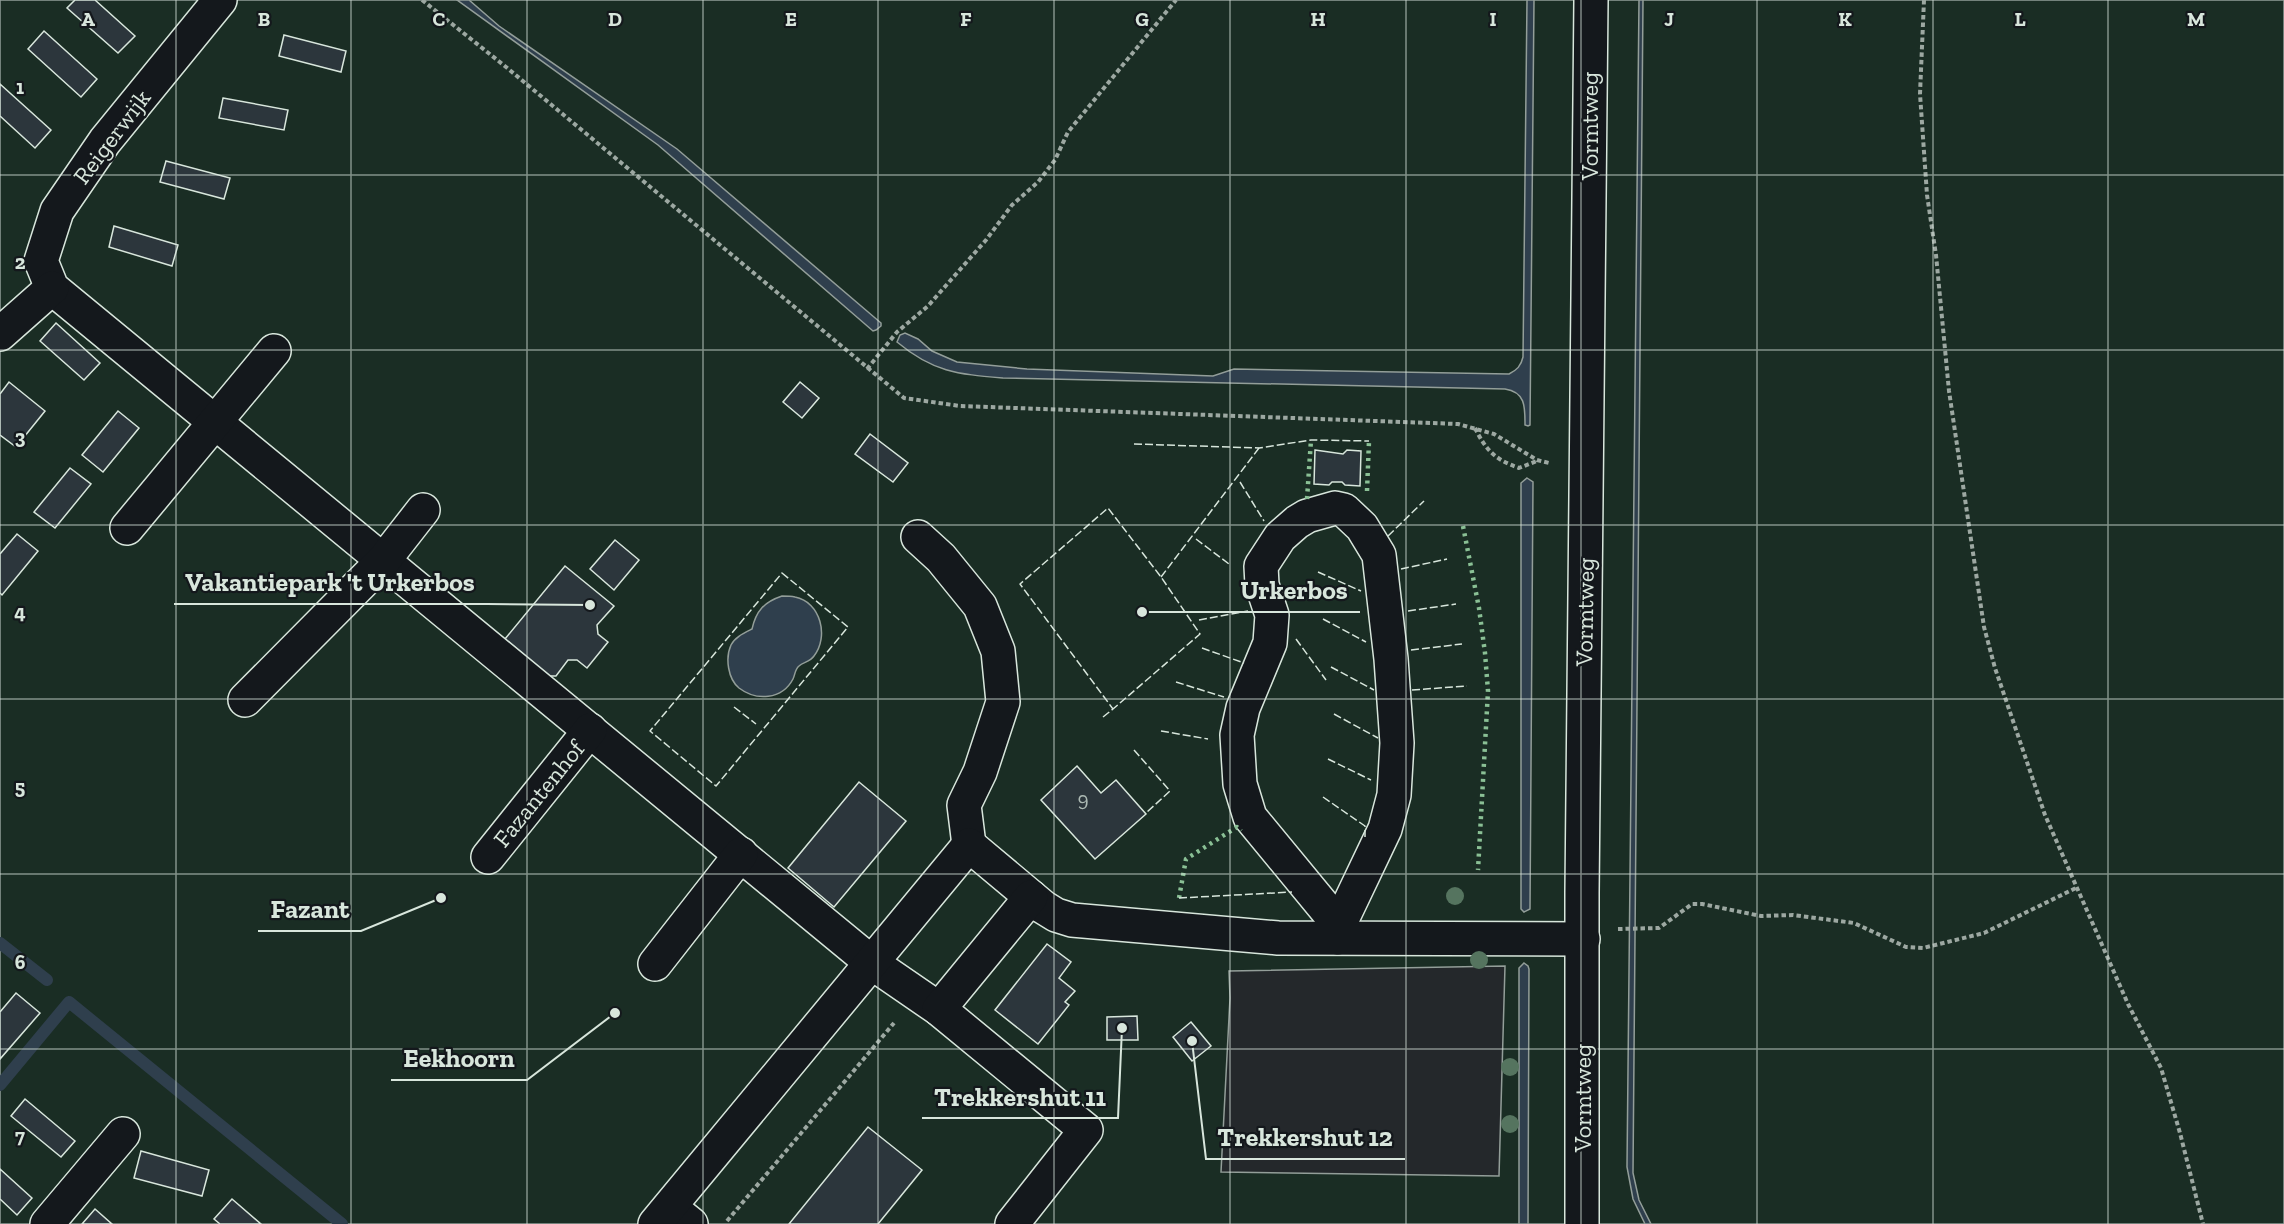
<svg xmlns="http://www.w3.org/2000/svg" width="2284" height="1224" font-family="'Zilla Slab',serif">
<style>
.green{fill:#1a2d24;stroke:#939e99;stroke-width:1.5}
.parking{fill:#24282b;stroke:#939e99;stroke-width:1.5}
.water{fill:#2f3f4d;stroke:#939e99;stroke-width:1.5}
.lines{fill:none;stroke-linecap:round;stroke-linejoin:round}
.stream{stroke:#2f3f4d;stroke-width:12}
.building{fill:#2c363c;stroke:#d8e6dc;stroke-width:1.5}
.minor-casing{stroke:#d8e6dc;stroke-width:36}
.path{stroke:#9da8a2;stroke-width:4;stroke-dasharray:4.5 3;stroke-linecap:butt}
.minor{stroke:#14181c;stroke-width:33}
.hedge{stroke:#8ac095;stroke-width:4.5;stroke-dasharray:3 4.5;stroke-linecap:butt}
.fence{stroke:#d8e6dc;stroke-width:1.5;stroke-dasharray:8 3;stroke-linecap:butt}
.tree{fill:#55745f}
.grid{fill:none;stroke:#d8e6dc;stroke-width:1.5;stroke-opacity:0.55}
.labels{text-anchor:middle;stroke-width:4.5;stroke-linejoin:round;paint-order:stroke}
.number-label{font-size:21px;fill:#adbab4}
.street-label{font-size:24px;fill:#d8e6dc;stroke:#14181c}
.grid-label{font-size:20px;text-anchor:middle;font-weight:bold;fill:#d8e6dc;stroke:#14181c;stroke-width:4.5;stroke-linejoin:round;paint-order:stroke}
.leader{fill:none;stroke:#d8e6dc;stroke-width:2}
.callout-dot{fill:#d8e6dc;stroke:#14181c;stroke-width:2}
.callout-label{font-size:26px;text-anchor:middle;font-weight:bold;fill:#d8e6dc;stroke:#14181c;stroke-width:4.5;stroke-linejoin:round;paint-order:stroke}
</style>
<rect width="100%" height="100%" fill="#14181c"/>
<!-- green -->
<rect class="green" x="0" y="0" width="2284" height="1224"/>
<!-- parking -->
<polygon class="parking" points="1505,966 1499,1176 1221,1172 1230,998 1229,971"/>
<!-- water -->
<g class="water">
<polygon points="457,0 469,0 499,26 677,149 881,323 881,326 876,330 873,331 658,145"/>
<path d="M1527 0H1534L1530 425 1528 426 1525 425C1525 408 1526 392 1505 389L1003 378C957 374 933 372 897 342L900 335 905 333 918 339 932 351 957 362 1027 369 1213 376 1234 369 1509 374C1517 370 1521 366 1523 357Z"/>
<polygon points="1639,0 1643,0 1633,1173 1639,1200 1651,1224 1645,1224 1633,1199 1627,1167"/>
<polygon points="1527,478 1533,482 1530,909 1524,912 1521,909 1521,483"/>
<path d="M782 596C786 596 791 596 795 597 821 602 829 637 814 656 810 662 803 662 799 666 795 669 795 675 793 679 782 700 756 701 739 688 728 679 725 658 731 645 735 637 744 633 752 629 756 611 764 602 782 596Z"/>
<polygon points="1524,963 1528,966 1529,969 1528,1224 1519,1224 1519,968"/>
</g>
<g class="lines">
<!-- stream -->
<g class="stream">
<polyline points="0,943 47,980"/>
<polyline points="0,1085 69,1002 342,1224"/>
</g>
</g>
<!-- building -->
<g class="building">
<polygon points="75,0 95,0 135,36 118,53 67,8"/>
<polygon points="44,31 97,79 81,97 28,49"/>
<polygon points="284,35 346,51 341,72 279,56"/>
<polygon points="0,84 51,130 35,148 0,116"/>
<polygon points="223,98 288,110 284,130 219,118"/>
<polygon points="166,161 230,178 224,199 160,182"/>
<polygon points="114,226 178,245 172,266 109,247"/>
<polygon points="56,323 100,363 84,380 40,341"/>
<polygon points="9,382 45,411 16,447 0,435 0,394"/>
<polygon points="800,382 819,398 802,418 783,402"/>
<polygon points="118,411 139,428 103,472 82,455"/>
<polygon points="870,434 908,463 893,482 855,454"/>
<polygon points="1315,450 1343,454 1347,450 1361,451 1360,486 1345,485 1342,482 1332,482 1329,485 1314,484"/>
<polygon points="70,468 91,484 55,528 34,512"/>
<polygon points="17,534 38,551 2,595 0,593 0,554"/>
<polygon points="615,540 639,560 614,590 590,569"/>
<polygon points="565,566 614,606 597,625 598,634 608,642 587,668 577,660 568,660 556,676 549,676 505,639"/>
<polygon points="1077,766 1101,793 1116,780 1146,814 1095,859 1041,800"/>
<polygon points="859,782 906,821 834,907 788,868"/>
<polygon points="1047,944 1071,962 1059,978 1075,991 1065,1002 1069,1005 1038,1044 995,1010"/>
<polygon points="16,993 40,1013 0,1059 0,1012"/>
<polygon points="1137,1016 1138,1040 1107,1040 1107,1017"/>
<polygon points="1191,1022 1211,1046 1192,1061 1173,1037"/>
<polygon points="25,1099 75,1141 61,1157 11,1116"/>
<polygon points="868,1127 922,1170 878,1224 789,1224"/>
<polygon points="141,1151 209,1170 202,1196 134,1178"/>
<polygon points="0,1169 32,1198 17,1215 0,1199"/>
<polygon points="232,1199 261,1224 220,1224 214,1219"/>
<polygon points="95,1209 112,1224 82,1224"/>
</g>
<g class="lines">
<!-- minor casing -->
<g class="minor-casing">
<g id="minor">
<polyline points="220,0 105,141 57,211 41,261 52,288 872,963 939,1009"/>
<polyline points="0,334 52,288"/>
<polyline points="127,528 274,351"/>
<polyline points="918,537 941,558 980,606 998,651 1003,702 980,772 964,805 969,845"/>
<polyline points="245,700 384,560 423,510"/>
<polyline points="488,857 590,730"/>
<polyline points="1338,938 1339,925 1344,915 1385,829 1394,795 1397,743 1391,659 1379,555 1362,527 1344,510 1335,508 1307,516 1297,522 1280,537 1261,566 1262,585 1272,615 1270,643 1243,708 1237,735 1240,784 1250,817 1339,925"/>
<polyline points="655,964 741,854"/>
<polyline points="670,1207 691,1224"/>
<polyline points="47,1224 123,1134"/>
<polyline points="655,1224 969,845 1043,907 1056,915 1072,920 1278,938 1583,939"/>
<polyline points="1012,1224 1086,1130 939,1009 1031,897"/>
<polyline points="1582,1224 1582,893 1591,0"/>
</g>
</g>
<!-- path -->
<g class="path">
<polyline points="422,0 506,67 904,398 960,406 1458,424 1494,434 1537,460 1549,463"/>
<polyline points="1924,0 1920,94 1927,195 1936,255 1949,391 1984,627 1995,668 2045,815 2128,1004 2161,1068 2180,1133 2203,1224"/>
<polyline points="867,369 897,332 928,306 986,240 1012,205 1038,182 1055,160 1068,132 1176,0"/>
<path d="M1475 428C1486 450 1494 459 1519 468L1537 461"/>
<polyline points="1618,929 1659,928 1692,904 1702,904 1761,916 1793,915 1854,923 1906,947 1923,948 1984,933 2078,887"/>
<polyline points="727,1221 894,1023"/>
</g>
<!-- minor -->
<use href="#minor" class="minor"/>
<!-- hedge -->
<g class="hedge">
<polyline points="1367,491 1369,441"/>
<polyline points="1307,499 1311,440"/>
<polyline points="1463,526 1479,608 1485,653 1488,691 1478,870"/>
<polyline points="1179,898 1186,859 1237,827 1241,831"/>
</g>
<!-- fence -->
<g class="fence">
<polyline points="1134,444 1259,448 1311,440 1369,441"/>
<polyline points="1240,482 1264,521"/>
<polyline points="1388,536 1424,501"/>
<polyline points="1196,539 1229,564"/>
<polyline points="1401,569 1447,559"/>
<polyline points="1318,572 1361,591"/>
<polygon points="782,573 848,627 716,786 650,731"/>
<polyline points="1161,577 1259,448"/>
<polyline points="1408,611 1456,604"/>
<polyline points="1323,619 1366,642"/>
<polyline points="1199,620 1248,611"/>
<polyline points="1296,639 1326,680"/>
<polyline points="1202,648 1244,663"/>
<polyline points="1411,650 1462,644"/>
<polyline points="1331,667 1374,690"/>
<polyline points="1176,682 1224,697"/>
<polyline points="1412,690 1467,686"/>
<polyline points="734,707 756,724"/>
<polyline points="1334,714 1378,738"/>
<polyline points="1103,717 1113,709 1200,634 1161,577 1108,508 1020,584 1113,709"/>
<polyline points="1161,731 1208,739"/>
<polyline points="1134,750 1170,791 1146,813"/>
<polyline points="1328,759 1371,780"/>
<polyline points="1323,797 1365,826 1365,837"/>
<polyline points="1179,898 1292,892"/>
</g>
</g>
<!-- trees -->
<g class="tree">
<circle cx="1455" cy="896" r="9"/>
<circle cx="1479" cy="960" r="9"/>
<circle cx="1510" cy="1067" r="9"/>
<circle cx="1510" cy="1124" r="9"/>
</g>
<!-- grid -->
<path class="grid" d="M176 0V1224M351 0V1224M527 0V1224M703 0V1224M878 0V1224M1054 0V1224M1230 0V1224M1406 0V1224M1581 0V1224M1757 0V1224M1933 0V1224M2108 0V1224M0 175H2284M0 350H2284M0 525H2284M0 699H2284M0 874H2284M0 1049H2284"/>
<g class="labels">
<!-- number labels -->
<g class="number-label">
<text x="1083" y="806">9</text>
</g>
<!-- street labels -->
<g class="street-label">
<text transform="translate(1590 126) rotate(-90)" y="8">Vormtweg</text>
<text transform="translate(112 137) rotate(-53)" y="8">Reigerwijk</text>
<text transform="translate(1585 612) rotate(-89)" y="8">Vormtweg</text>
<text transform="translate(539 794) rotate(-51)" y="8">Fazantenhof</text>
<text transform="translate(1583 1098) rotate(-90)" y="8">Vormtweg</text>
</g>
</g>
<g class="grid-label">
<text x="88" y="26">A</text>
<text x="264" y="26">B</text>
<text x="439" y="26">C</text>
<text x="615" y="26">D</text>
<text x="791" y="26">E</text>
<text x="966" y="26">F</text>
<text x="1142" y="26">G</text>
<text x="1318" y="26">H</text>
<text x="1493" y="26">I</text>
<text x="1669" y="26">J</text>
<text x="1845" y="26">K</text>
<text x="2020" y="26">L</text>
<text x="2196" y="26">M</text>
<text x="20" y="94">1</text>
<text x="20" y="269">2</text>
<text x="20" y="444">3</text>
<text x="20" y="619">4</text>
<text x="20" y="794">5</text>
<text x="20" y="969">6</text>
<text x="20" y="1143">7</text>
</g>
<!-- callouts -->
<path class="leader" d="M590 605L487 604H174M1142 612L1228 612H1360M441 898L361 931H258M615 1013L527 1080H391M1122 1028L1118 1118H922M1192 1041L1206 1159H1405"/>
<g class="callout-dot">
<circle cx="590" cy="605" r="6"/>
<circle cx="1142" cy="612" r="6"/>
<circle cx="441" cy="898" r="6"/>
<circle cx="615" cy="1013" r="6"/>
<circle cx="1122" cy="1028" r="6"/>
<circle cx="1192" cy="1041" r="6"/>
</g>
<g class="callout-label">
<text x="330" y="591">Vakantiepark 't Urkerbos</text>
<text x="1294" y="599">Urkerbos</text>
<text x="310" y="918">Fazant</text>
<text x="459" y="1067">Eekhoorn</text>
<text x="1020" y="1106">Trekkershut 11</text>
<text x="1305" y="1146">Trekkershut 12</text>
</g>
</svg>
